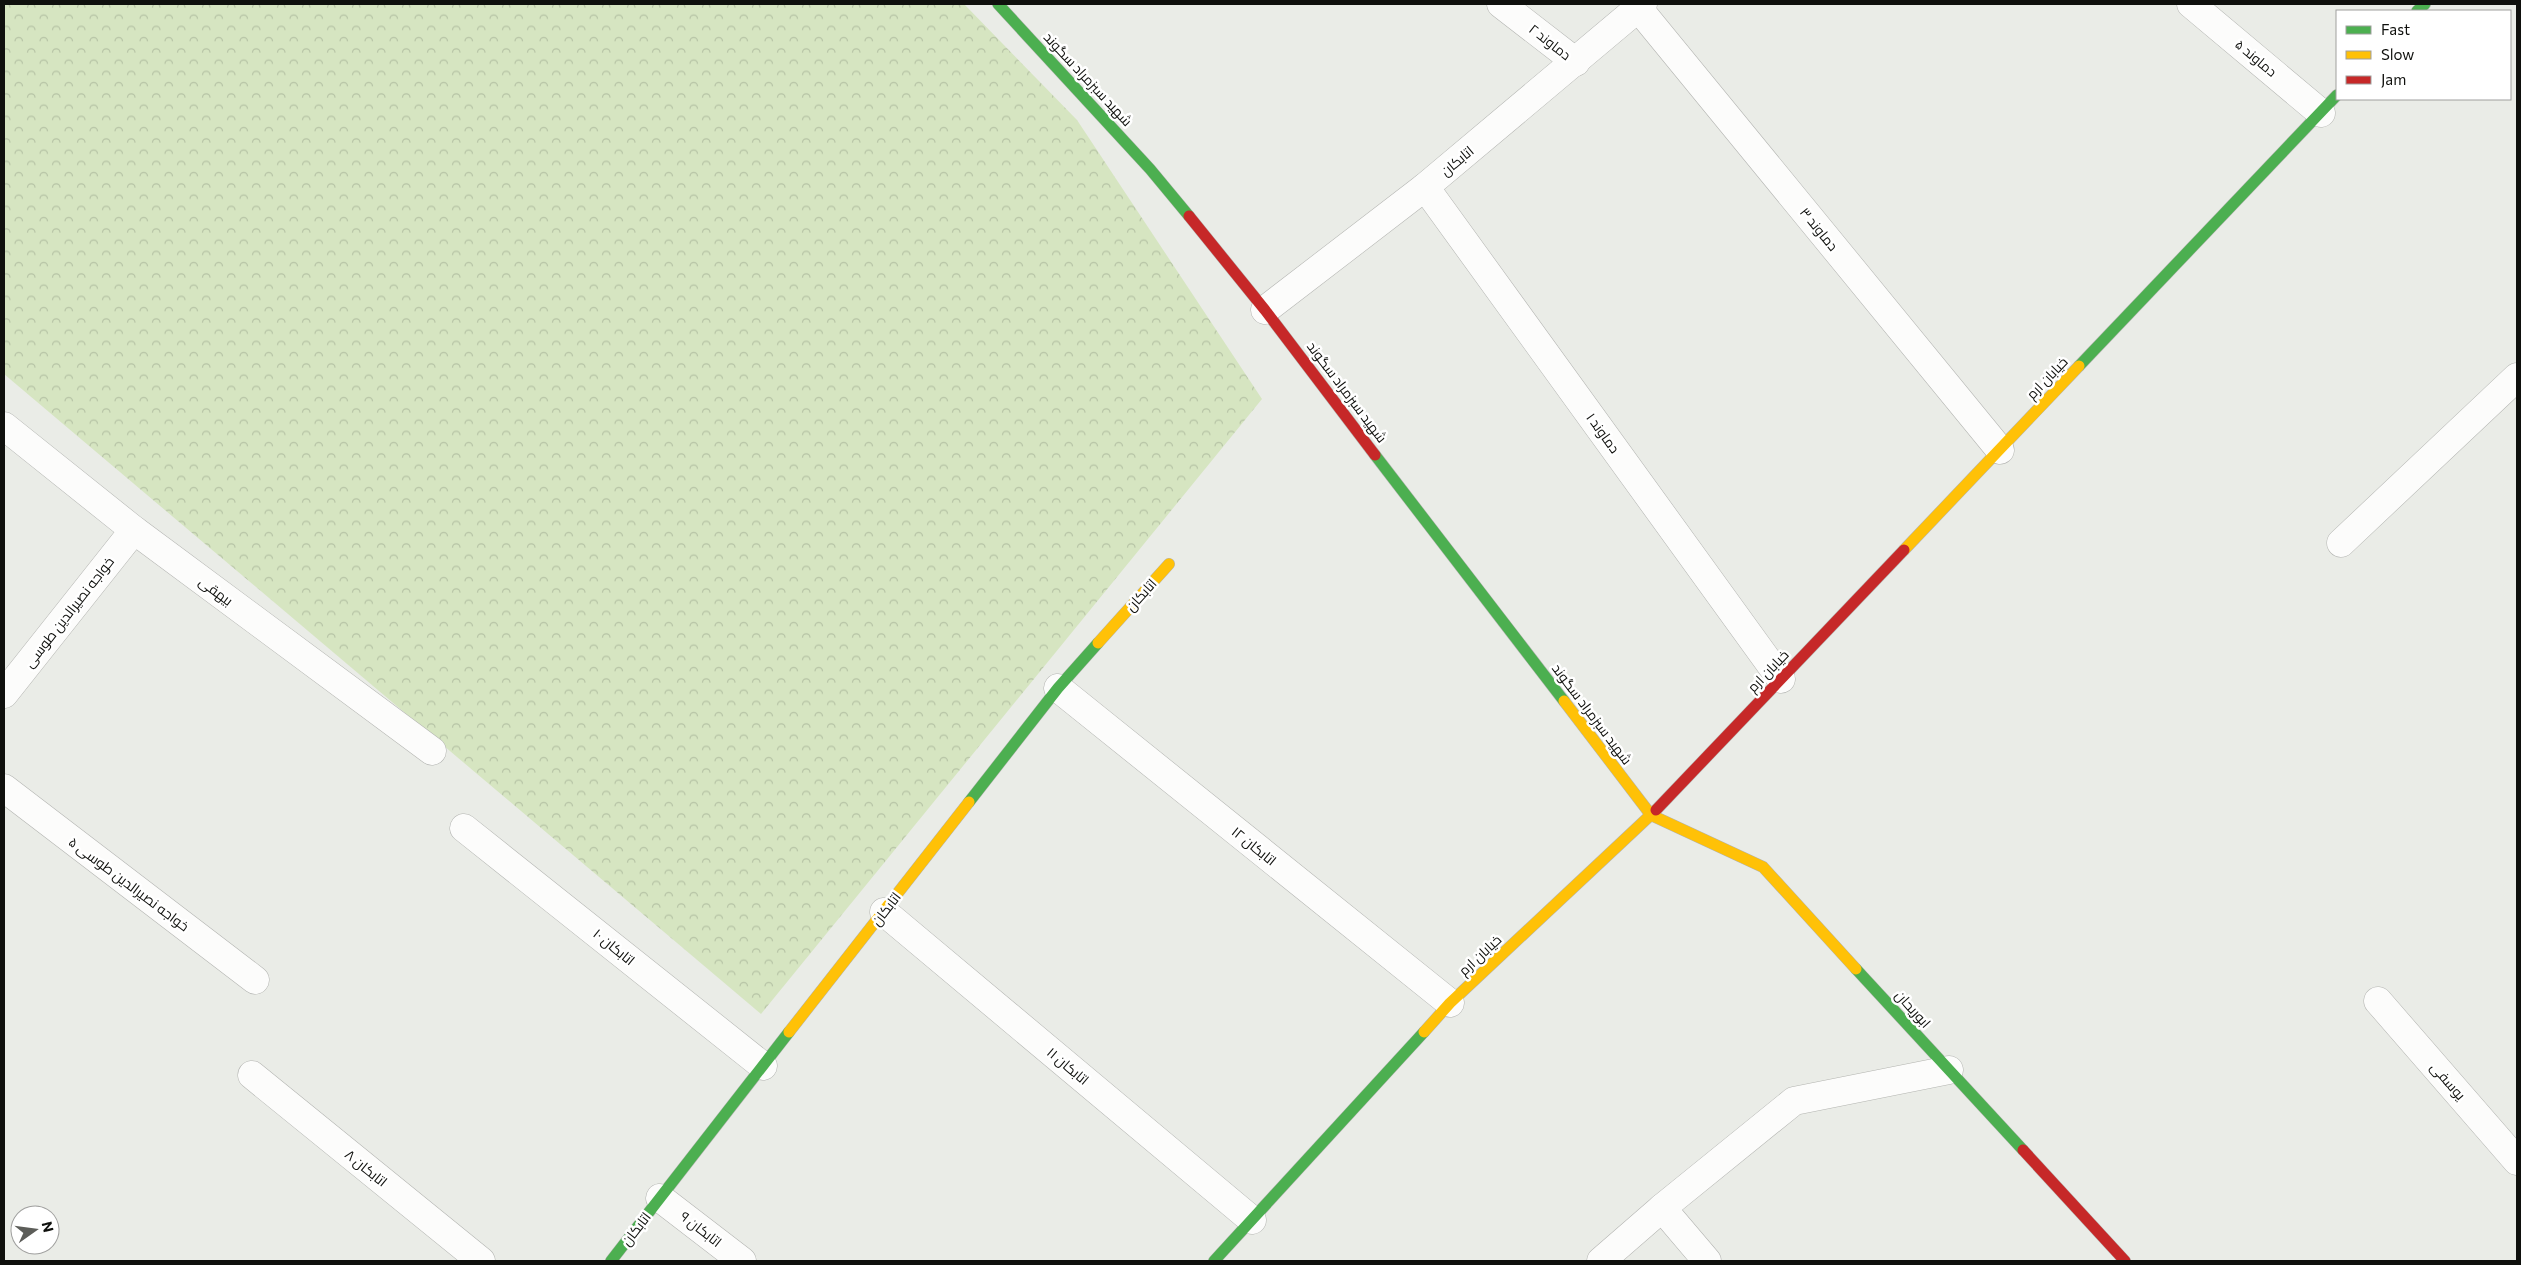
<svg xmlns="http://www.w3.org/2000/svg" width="2521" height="1265" font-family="Commissioner,Cairo,sans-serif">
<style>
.park{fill:url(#park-crowns)}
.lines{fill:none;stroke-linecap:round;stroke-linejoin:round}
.street-casing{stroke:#b3b4b1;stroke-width:29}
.fast-casing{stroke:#b3b4b1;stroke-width:12}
.slow-casing{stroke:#b3b4b1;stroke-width:12}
.jam-casing{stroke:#b3b4b1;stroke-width:12}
.street{stroke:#fcfcfb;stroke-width:28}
.fast{stroke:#4caf50;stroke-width:11}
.slow{stroke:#ffc107;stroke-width:11}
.jam{stroke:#c62828;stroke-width:11}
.labels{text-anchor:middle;stroke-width:5;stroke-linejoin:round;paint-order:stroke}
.street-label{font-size:14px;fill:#0f100d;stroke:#fff}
</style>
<defs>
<pattern id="park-crowns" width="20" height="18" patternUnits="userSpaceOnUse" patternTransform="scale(1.25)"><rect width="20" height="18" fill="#d6e5c1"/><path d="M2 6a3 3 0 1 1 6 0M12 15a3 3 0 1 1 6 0" fill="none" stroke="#b6c3a5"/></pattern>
</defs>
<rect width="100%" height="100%" fill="#eaece7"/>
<!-- park -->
<polygon class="park" points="5,4 964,4 1077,120 1262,399 761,1014 4,374"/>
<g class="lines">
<!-- street casing -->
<g class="street-casing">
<g id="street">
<polyline points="1501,4 1576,62"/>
<polyline points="2191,4 2321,113"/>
<polyline points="1639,9 2000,450"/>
<polyline points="1425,187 1781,679"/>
<polyline points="1265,310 1425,187 1643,4"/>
<polyline points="4,426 134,530 432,751"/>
<polyline points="2341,543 2517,377"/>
<polyline points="1058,688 1450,1003"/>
<polyline points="4,694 134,530"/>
<polyline points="4,788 255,980"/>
<polyline points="464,828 763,1066"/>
<polyline points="884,912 1252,1220"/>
<polyline points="2378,1001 2517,1161"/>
<polyline points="252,1075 481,1261"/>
<polyline points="660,1198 742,1261"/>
<polyline points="1662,1208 1707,1261"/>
<polyline points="1601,1261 1662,1208 1794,1101 1949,1070"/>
</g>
</g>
<!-- fast casing -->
<g class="fast-casing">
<g id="fast">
<polyline points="998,4 1150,169 1189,216"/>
<polyline points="2417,11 2425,4"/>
<polyline points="2079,366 2337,95"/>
<polyline points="1375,455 1564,701"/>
<polyline points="969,802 1058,688 1098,643"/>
<polyline points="1856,969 2023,1150"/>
<polyline points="611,1261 789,1032"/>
<polyline points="1214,1261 1424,1032"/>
</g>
</g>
<!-- slow casing -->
<g class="slow-casing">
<g id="slow">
<polyline points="1904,550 2079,366"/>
<polyline points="1098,643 1169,564"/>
<polyline points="1564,701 1651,815 1763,867 1856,969"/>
<polyline points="789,1032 969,802"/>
<polyline points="1424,1032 1450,1003 1656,810"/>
</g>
</g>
<!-- jam casing -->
<g class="jam-casing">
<g id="jam">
<polyline points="1189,216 1265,310 1375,455"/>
<polyline points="1656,810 1904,550"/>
<polyline points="2023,1150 2125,1261"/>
</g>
</g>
<!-- street -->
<use href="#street" class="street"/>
<!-- fast -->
<use href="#fast" class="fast"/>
<!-- slow -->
<use href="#slow" class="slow"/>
<!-- jam -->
<use href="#jam" class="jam"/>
</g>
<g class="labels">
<!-- street labels -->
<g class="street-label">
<text transform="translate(1550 42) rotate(38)" y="5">دماوند ۲</text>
<text transform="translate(2256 58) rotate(40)" y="5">دماوند ۵</text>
<text transform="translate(1088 79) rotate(47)" y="5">شهید سبزمراد سگوند</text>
<text transform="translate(1457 161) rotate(-40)" y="5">اتابکان</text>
<text transform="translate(1819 229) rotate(51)" y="5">دماوند ۳</text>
<text transform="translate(2047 378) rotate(-46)" y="5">خیابان ارم</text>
<text transform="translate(1347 392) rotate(53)" y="5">شهید سبزمراد سگوند</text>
<text transform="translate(1603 433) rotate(54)" y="5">دماوند ۱</text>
<text transform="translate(216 591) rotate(37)" y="5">بیهقی</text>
<text transform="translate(1141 595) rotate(-48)" y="5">اتابکان</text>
<text transform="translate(69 612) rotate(-52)" y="5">خواجه نصیرالدین طوسی</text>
<text transform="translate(1768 671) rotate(-46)" y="5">خیابان ارم</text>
<text transform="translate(1592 714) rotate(53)" y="5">شهید سبزمراد سگوند</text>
<text transform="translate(1254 846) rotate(39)" y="5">اتابکان ۱۲</text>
<text transform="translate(129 884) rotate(37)" y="5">خواجه نصیرالدین طوسی ۵</text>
<text transform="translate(886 909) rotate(-52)" y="5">اتابکان</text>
<text transform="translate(614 947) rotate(39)" y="5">اتابکان ۱۰</text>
<text transform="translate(1480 955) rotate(-43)" y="5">خیابان ارم</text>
<text transform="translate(1913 1009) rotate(48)" y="5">ابوریحان</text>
<text transform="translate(1068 1066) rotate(40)" y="5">اتابکان ۱۱</text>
<text transform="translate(2448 1081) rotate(49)" y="5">یوسفی</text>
<text transform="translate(366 1168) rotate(39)" y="5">اتابکان ۸</text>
<text transform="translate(636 1229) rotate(-52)" y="5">اتابکان</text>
<text transform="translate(701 1229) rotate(38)" y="5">اتابکان ۹</text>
</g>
</g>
<!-- border -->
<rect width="2521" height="1265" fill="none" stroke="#0f100d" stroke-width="10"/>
<!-- legend -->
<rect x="2336" y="10" width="175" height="90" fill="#ffffff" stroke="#9f9f9e"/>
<rect x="2346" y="26" width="25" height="8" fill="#4caf50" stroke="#9f9f9e"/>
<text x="2381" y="35" font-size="15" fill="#0f100d">Fast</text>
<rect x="2346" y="51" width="25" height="8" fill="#ffc107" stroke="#9f9f9e"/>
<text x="2381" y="60" font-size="15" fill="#0f100d">Slow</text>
<rect x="2346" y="76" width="25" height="8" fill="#c62828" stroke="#9f9f9e"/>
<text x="2381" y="85" font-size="15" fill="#0f100d">Jam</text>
<!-- north arrow -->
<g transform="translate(35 1230) rotate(76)"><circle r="24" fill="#ffffff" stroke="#9f9f9e"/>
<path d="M0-4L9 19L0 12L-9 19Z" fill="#5c5d59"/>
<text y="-8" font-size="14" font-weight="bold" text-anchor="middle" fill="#0f100d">N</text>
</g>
</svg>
